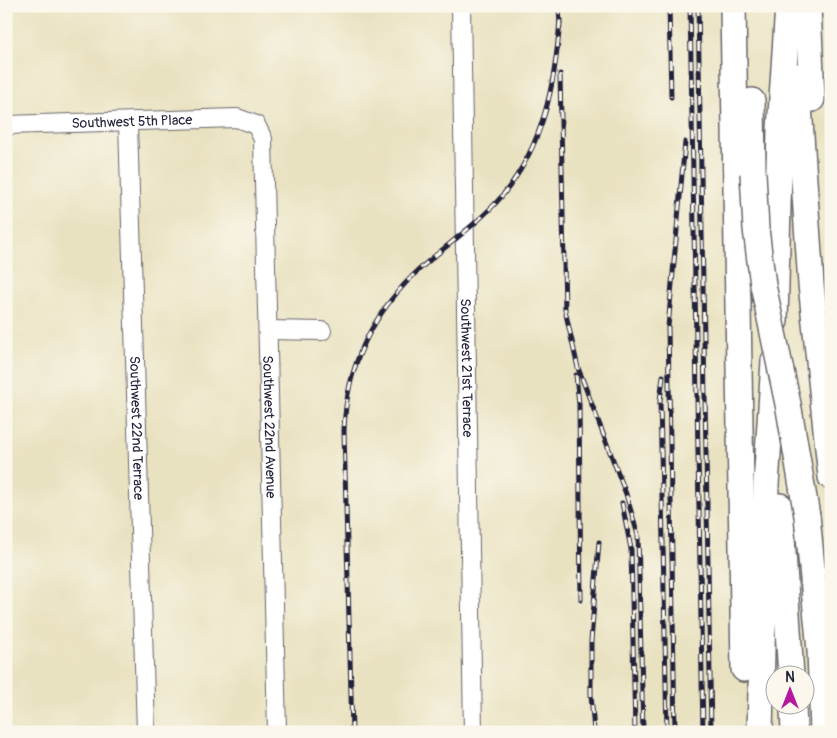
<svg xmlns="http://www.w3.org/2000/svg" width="837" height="738" font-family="Pangolin,sans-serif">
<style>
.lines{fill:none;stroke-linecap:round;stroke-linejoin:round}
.minor-casing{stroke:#68656a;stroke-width:20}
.highway-casing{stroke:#68656a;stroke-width:28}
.minor{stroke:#fff;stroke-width:18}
.highway{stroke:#fff;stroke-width:25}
.rail-casing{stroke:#22223b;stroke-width:5}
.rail{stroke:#fbf7ec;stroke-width:3;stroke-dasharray:9;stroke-linecap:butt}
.highway-bridge-casing{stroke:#68656a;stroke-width:28;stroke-linecap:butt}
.highway-bridge{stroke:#fff;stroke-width:25}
.labels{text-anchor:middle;stroke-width:5;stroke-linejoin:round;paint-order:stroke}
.street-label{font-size:14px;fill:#22223b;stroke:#fbf7ec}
</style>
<rect width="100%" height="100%" fill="#fbf7ec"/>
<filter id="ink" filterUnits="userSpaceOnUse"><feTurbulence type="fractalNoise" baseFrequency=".02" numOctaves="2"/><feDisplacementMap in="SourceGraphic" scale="10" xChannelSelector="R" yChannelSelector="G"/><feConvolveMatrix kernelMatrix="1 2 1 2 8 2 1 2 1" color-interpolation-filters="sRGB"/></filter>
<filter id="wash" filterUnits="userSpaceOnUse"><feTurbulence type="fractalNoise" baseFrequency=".0096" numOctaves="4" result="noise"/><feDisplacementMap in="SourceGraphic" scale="20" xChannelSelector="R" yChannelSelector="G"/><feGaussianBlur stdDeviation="1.12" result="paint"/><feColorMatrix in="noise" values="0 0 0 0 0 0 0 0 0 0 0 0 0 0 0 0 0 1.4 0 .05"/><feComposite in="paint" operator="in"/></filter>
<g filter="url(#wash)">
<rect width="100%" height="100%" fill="#e9e2c1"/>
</g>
<g filter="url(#ink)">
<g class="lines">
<!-- minor casing -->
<g class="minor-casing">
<g id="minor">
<path id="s1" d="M461 6 473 732"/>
<path id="s2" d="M128 123 146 732"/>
<path id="s3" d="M6 125 237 118 256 125 263 139 277 732"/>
<polyline points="269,330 322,331"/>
</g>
</g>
<!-- highway casing -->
<g class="highway-casing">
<g id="highway">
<polyline points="733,6 744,669"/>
<polyline points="808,6 812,99"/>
<polyline points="797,76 811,284 831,477"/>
<polyline points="752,101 753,173"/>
<polyline points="775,321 780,130 788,6"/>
<polyline points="780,506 791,676"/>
<polyline points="807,516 820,650 823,732"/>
<polyline points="793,706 794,732"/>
<polyline points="760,732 766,485 774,361"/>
</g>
</g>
<!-- minor -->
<use href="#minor" class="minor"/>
<!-- highway -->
<use href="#highway" class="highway"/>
<!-- rail casing -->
<g class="rail-casing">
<g id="rail">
<polyline points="559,6 560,26"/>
<polyline points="669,6 671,97"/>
<polyline points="690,6 703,732"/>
<polyline points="698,6 711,732"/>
<polyline points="560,74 565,310 578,368 626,494 638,535 643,732"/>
<polyline points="576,375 579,404 581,600"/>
<polyline points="663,376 660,401 667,732"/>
<polyline points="622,503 631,549 635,732"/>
<path d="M352 732 344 431C346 365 374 310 423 266 449 243 479 223 502 196 544 145 555 84 560 20"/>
<polyline points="594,732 591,694 591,641 599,542"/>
<polyline points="675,732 668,327 685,142"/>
</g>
</g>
<!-- rail -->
<use href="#rail" class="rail"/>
<!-- highway-bridge casing -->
<g class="highway-bridge-casing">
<polyline id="highway-bridge" points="753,173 756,229 763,285 789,409 807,516"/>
</g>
<!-- highway-bridge -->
<use href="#highway-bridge" class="highway-bridge"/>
</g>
</g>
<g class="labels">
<!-- street labels -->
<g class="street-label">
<text dy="5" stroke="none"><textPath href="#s3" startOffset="126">Southwest 5th Place</textPath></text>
<text dy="5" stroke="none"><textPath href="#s1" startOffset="362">Southwest 21st Terrace</textPath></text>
<text dy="5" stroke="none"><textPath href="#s2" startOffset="305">Southwest 22nd Terrace</textPath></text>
<text dy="5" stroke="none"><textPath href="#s3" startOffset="555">Southwest 22nd Avenue</textPath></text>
</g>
</g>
<!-- margin -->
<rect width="837" height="738" fill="none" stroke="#fbf7ec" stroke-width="25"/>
<!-- north arrow -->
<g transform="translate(790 690)"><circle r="24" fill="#fbf7ec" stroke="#a4a2a5"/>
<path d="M0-4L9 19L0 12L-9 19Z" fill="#b5179e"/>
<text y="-8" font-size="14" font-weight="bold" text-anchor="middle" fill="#22223b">N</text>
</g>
</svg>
